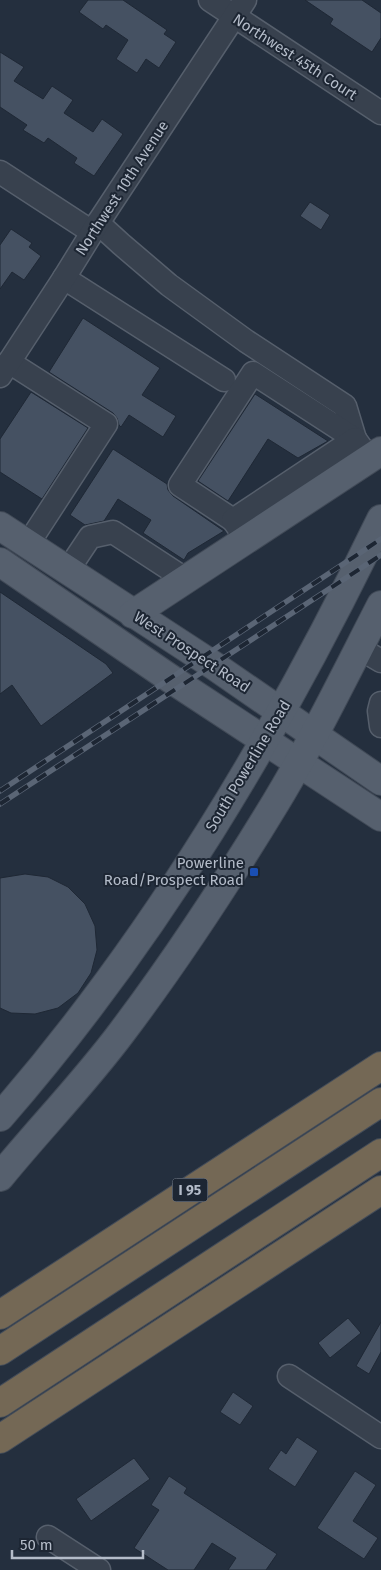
<svg xmlns="http://www.w3.org/2000/svg" width="381" height="1570" font-family="'Fira Sans',sans-serif">
<style>
.building{fill:#455162;stroke:#1f2835}
.lines{fill:none;stroke-linecap:round;stroke-linejoin:round}
.minor-casing{stroke:#565f6c;stroke-width:25}
.major-casing{stroke:#414a57;stroke-width:30}
.highway-casing{stroke:#434c59;stroke-width:30}
.minor{stroke:#38414e;stroke-width:22}
.major{stroke:#56606e;stroke-width:28}
.highway{stroke:#746855;stroke-width:28}
.rail-casing{stroke:#5a6575;stroke-width:5.5}
.rail{stroke:#1d2633;stroke-width:4;stroke-dasharray:11;stroke-linecap:butt}
.transit-dot{fill:#1a4fb4;stroke:#1d2633;stroke-width:2}
.labels{text-anchor:middle;stroke-width:4;stroke-linejoin:round;paint-order:stroke}
.shield{fill:#1d2633;stroke:#878f9c;stroke-width:1}
.shield-label{font-size:14px;font-weight:bold;fill:#b4bcc9}
.street-label{font-size:15px;fill:#b4bcc9;stroke:#1d2633}
.poi-label{font-size:15px;fill:#b4bcc9;stroke:#1d2633;text-anchor:end}
</style>
<rect width="100%" height="100%" fill="#242f3e"/>
<!-- building -->
<g class="building">
<polygon points="88,0 123,0 167,30 164,34 176,42 159,68 146,59 137,73 116,59 128,40 106,25 103,29 79,12"/>
<polygon points="305,0 362,0 381,13 381,38 372,52 330,24 333,19"/>
<polygon points="0,52 24,67 14,81 43,99 52,86 73,100 64,113 93,132 102,119 123,134 94,176 74,163 77,158 48,138 44,143 23,130 27,125 0,107"/>
<polygon points="310,202 330,215 321,230 300,216"/>
<polygon points="11,229 32,243 29,247 41,256 24,280 12,272 0,289 0,245"/>
<polygon points="83,318 160,368 142,395 176,416 163,437 129,415 121,427 119,425 117,418 113,413 49,372"/>
<polygon points="31,392 88,428 42,499 0,472 0,439"/>
<polygon points="255,394 328,441 298,458 268,439 228,501 198,481"/>
<polygon points="113,449 167,484 168,490 173,496 224,531 188,553 184,560 143,533 151,520 118,499 104,521 85,525 70,515"/>
<polygon points="0,592 106,664 113,673 41,726 12,685 0,694"/>
<polygon points="25,874 48,877 68,887 85,904 95,926 97,950 91,973 78,993 58,1008 35,1014 11,1013 0,1008 0,878"/>
<polygon points="348,1318 361,1333 330,1358 318,1343"/>
<polygon points="381,1322 381,1352 369,1374 356,1366"/>
<polygon points="233,1392 253,1406 240,1425 220,1412"/>
<polygon points="297,1437 318,1451 295,1487 268,1469 281,1450 286,1454"/>
<polygon points="134,1458 150,1479 91,1521 76,1499"/>
<polygon points="355,1471 376,1485 353,1521 378,1538 364,1559 317,1528"/>
<polygon points="169,1476 187,1488 184,1493 277,1554 266,1570 228,1570 236,1558 212,1543 194,1570 168,1570 134,1548 159,1510 151,1505"/>
</g>
<g class="lines">
<!-- minor casing -->
<g class="minor-casing">
<g id="minor">
<polyline points="210,0 381,113"/>
<polyline points="0,172 92,232"/>
<polyline points="98,223 121,244 169,285 246,341 345,406 355,439"/>
<polyline points="64,278 224,380"/>
<polyline points="9,362 106,424 28,544"/>
<polyline points="0,376 64,278 98,223 245,0"/>
<polyline points="233,520 180,485 253,373 355,439"/>
<polyline points="242,533 233,520 355,439 363,450"/>
<polyline points="68,570 90,537 113,532 185,579"/>
<polyline points="359,648 381,661"/>
<polyline points="381,703 379,711 381,726"/>
<polyline points="289,1376 381,1437"/>
<polyline points="48,1537 99,1570"/>
</g>
</g>
<!-- major casing -->
<g class="major-casing">
<g id="major">
<polyline points="0,526 213,665 381,781"/>
<polyline points="0,562 171,679 381,817"/>
<polyline points="133,614 381,451"/>
<path d="M0 1117C156 938 278 732 381 519"/>
<path d="M0 1177C40 1128 84 1083 122 1032 177 959 228 881 276 802 314 739 347 671 381 605"/>
</g>
</g>
<!-- highway casing -->
<g class="highway-casing">
<g id="highway">
<polyline points="0,1315 381,1066"/>
<polyline points="0,1351 381,1102"/>
<polyline points="0,1403 381,1153"/>
<polyline points="0,1439 381,1190"/>
</g>
</g>
<!-- minor -->
<use href="#minor" class="minor"/>
<!-- major -->
<use href="#major" class="major"/>
<!-- highway -->
<use href="#highway" class="highway"/>
<!-- rail casing -->
<g class="rail-casing">
<g id="rail">
<polyline points="0,791 381,539"/>
<polyline points="0,804 381,555"/>
</g>
</g>
<!-- rail -->
<use href="#rail" class="rail"/>
</g>
<!-- markers -->
<rect class="transit-dot" x="249" y="867" width="10" height="10" rx="2.5"/>
<g class="labels">
<!-- shield labels -->
<rect class="shield" x="172.5" y="1178.5" width="35" height="23" rx="4"/>
<g class="shield-label">
<text x="190" y="1195">I 95</text>
</g>
<!-- street labels -->
<g class="street-label">
<text transform="translate(295 57) rotate(33)" y="5">Northwest 45th Court</text>
<text transform="translate(122 188) rotate(-57)" y="5">Northwest 10th Avenue</text>
<text transform="translate(192 652) rotate(33)" y="5">West Prospect Road</text>
<text transform="translate(248 766) rotate(-59)" y="5">South Powerline Road</text>
</g>
<!-- poi labels -->
<g class="poi-label">
<text x="244" y="868">Powerline<tspan x="244" dy="17">Road/Prospect Road</tspan></text>
</g>
</g>
<!-- scale -->
<path d="M12 1550v8h131v-8" fill="none" stroke="#b4bcc9" stroke-width="2.5"/>
<text x="20" y="1550" font-size="15" fill="#b4bcc9" stroke="#1d2633" stroke-width="4" paint-order="stroke">50 m</text>
</svg>
